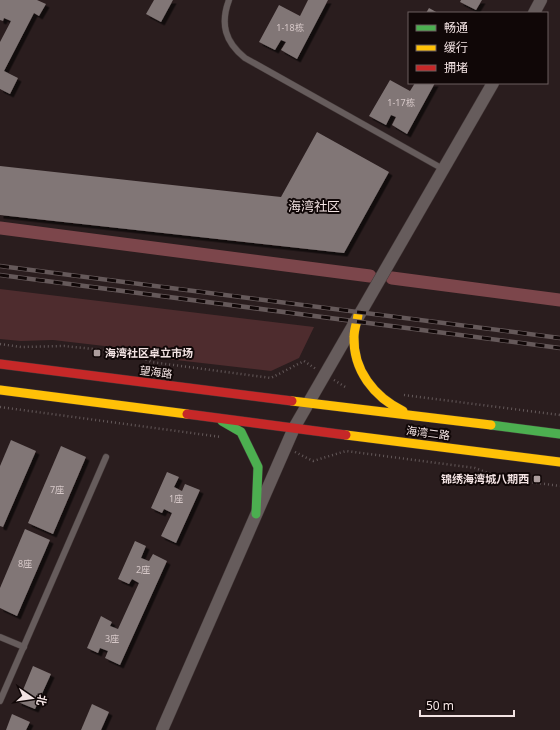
<svg xmlns="http://www.w3.org/2000/svg" width="560" height="730" font-family="'Noto Sans','Noto Sans SC',sans-serif">
<style>
.green{fill:#4e2c2e}
.lines{fill:none;stroke-linecap:round;stroke-linejoin:round}
.canal{stroke:#7c464b;stroke-width:13}
.building{fill:#817676;filter:url(#shadow)}
.lane-casing{stroke:#433838;stroke-width:7}
.street-casing{stroke:#433838;stroke-width:13}
.fast-casing{stroke:#433838;stroke-width:10}
.slow-casing{stroke:#433838;stroke-width:10}
.jam-casing{stroke:#433838;stroke-width:10}
.path{stroke:#64595a;stroke-width:2.5;stroke-dasharray:1 3;stroke-linecap:butt}
.lane{stroke:#665c5c;stroke-width:6}
.street{stroke:#665c5c;stroke-width:12}
.fast{stroke:#4caf50;stroke-width:9}
.slow{stroke:#ffc107;stroke-width:9}
.jam{stroke:#c62828;stroke-width:9}
.rail-casing{stroke:#65595a;stroke-width:4.5}
.rail{stroke:#100707;stroke-width:3;stroke-dasharray:9;stroke-linecap:butt}
.poi-dot{fill:#ad9e9e;stroke:#100707;stroke-width:1.5}
.labels{text-anchor:middle;stroke-width:4;stroke-linejoin:round;paint-order:stroke}
.number-label{font-size:9px;fill:#d6c8c8}
.poi-label{font-size:11px;font-weight:bold;fill:#f3e3e3;stroke:#100707;text-anchor:start}
.street-label{font-size:11px;fill:#f3e3e3;stroke:#100707}
.quarter-label{font-size:13px;fill:#f3e3e3;stroke:#100707}
</style>
<defs>
<filter id="shadow"><feDropShadow dx="3.5" dy="3.5" stdDeviation="0" flood-color="#0009"/></filter>
</defs>
<rect width="100%" height="100%" fill="#2a1d1e"/>
<!-- green -->
<polygon class="green" points="0,289 314,327 299,358 271,371 150,357 130,349 53,340 21,341 0,339"/>
<g class="lines">
<!-- canal -->
<g class="canal">
<polyline points="0,228 370,276"/>
<polyline points="392,278 560,300"/>
</g>
</g>
<!-- building -->
<g class="building">
<polygon points="0,0 37,0 46,4 39,16 34,13 4,71 18,78 10,94 0,89 0,42 11,21 4,18 3,21 0,20"/>
<polygon points="154,0 173,0 161,22 146,14"/>
<polygon points="308,0 328,0 297,59 281,50 286,42 281,40 275,50 259,42 279,5 300,16"/>
<polygon points="461,0 482,0 476,10 460,2"/>
<polygon points="429,8 438,13 426,13"/>
<polygon points="390,80 410,91 415,83 435,83 407,134 392,125 396,117 391,115 386,125 369,116"/>
<polygon points="317,132 389,172 344,253 0,215 0,166 281,197"/>
<polygon points="11,440 36,451 3,527 0,526 0,466"/>
<polygon points="61,446 86,457 53,534 28,523"/>
<polygon points="167,472 179,477 174,487 182,491 185,484 200,490 176,543 161,536 172,513 164,509 162,513 151,508"/>
<polygon points="25,529 50,540 17,616 0,608 0,588"/>
<polygon points="135,541 146,546 141,558 149,561 153,554 167,561 120,665 105,658 108,651 100,648 98,653 87,648 101,616 112,622 110,626 118,629 139,583 132,579 129,584 118,579"/>
<polygon points="33,666 51,674 35,709 18,702"/>
<polygon points="92,704 109,712 101,730 81,730"/>
<polygon points="12,714 30,722 26,730 6,730"/>
</g>
<g class="lines">
<!-- lane casing -->
<g class="lane-casing">
<g id="lane">
<path d="M229 0C220 24 225 42 245 58L443 169"/>
<polyline points="0,637 24,647"/>
<polyline points="0,701 106,457"/>
</g>
</g>
<!-- street casing -->
<g class="street-casing">
<g id="street">
<polyline points="534,13 541,0"/>
<polyline points="162,730 294,428 493,83"/>
</g>
</g>
<!-- fast casing -->
<g class="fast-casing">
<g id="fast">
<polyline points="222,421 241,432 258,467 256,514"/>
<polyline points="491,425 560,434"/>
</g>
</g>
<!-- slow casing -->
<g class="slow-casing">
<g id="slow">
<path d="M358 315C357 322 354 329 354 337 353 370 374 397 403 411"/>
<polyline points="0,390 187,414"/>
<polyline points="292,401 491,425"/>
<polyline points="346,435 560,462"/>
</g>
</g>
<!-- jam casing -->
<g class="jam-casing">
<g id="jam">
<polyline points="0,364 292,401"/>
<polyline points="187,414 346,435"/>
</g>
</g>
<!-- path -->
<g class="path">
<polyline points="0,344 21,347 64,346 133,353 151,362 271,378 304,361 316,369"/>
<polyline points="334,380 347,388"/>
<polyline points="404,395 560,415"/>
<polyline points="0,407 221,437"/>
<polyline points="295,452 313,461 346,451 475,468 501,478 560,486"/>
</g>
<!-- lane -->
<use href="#lane" class="lane"/>
<!-- street -->
<use href="#street" class="street"/>
<!-- fast -->
<use href="#fast" class="fast"/>
<!-- slow -->
<use href="#slow" class="slow"/>
<!-- jam -->
<use href="#jam" class="jam"/>
<!-- rail casing -->
<g class="rail-casing">
<g id="rail">
<polyline points="0,266 560,338"/>
<polyline points="0,275 560,348"/>
</g>
</g>
<!-- rail -->
<use href="#rail" class="rail"/>
</g>
<!-- markers -->
<g class="poi-dot">
<rect x="93" y="349" width="8" height="8" rx="2"/>
<rect x="533" y="475" width="8" height="8" rx="2"/>
</g>
<g class="labels">
<!-- number labels -->
<g class="number-label">
<text x="290" y="31">1-18栋</text>
<text x="401" y="106">1-17栋</text>
<text x="57" y="493">7座</text>
<text x="176" y="502">1座</text>
<text x="25" y="567">8座</text>
<text x="143" y="573">2座</text>
<text x="112" y="642">3座</text>
</g>
<!-- poi labels -->
<g class="poi-label">
<text x="105" y="357">海湾社区卓立市场</text>
<text x="529" y="483" text-anchor="end">锦绣海湾城八期西</text>
</g>
<!-- street labels -->
<g class="street-label">
<text transform="translate(156 372) rotate(7)" y="4">望海路</text>
<text transform="translate(428 433) rotate(7)" y="4">海湾二路</text>
</g>
<!-- quarter labels -->
<g class="quarter-label">
<text x="314" y="211">海湾社区</text>
</g>
</g>
<!-- legend -->
<rect x="408" y="12" width="140" height="72" fill="#100707" stroke="#6b5f5f"/>
<rect x="416" y="25" width="20" height="6" fill="#4caf50" stroke="#6b5f5f"/>
<text x="444" y="32" font-size="12" fill="#f3e3e3">畅通</text>
<rect x="416" y="45" width="20" height="6" fill="#ffc107" stroke="#6b5f5f"/>
<text x="444" y="52" font-size="12" fill="#f3e3e3">缓行</text>
<rect x="416" y="65" width="20" height="6" fill="#c62828" stroke="#6b5f5f"/>
<text x="444" y="72" font-size="12" fill="#f3e3e3">拥堵</text>
<!-- north arrow -->
<g transform="translate(32 698) rotate(103)" stroke="#100707" stroke-width="3" paint-order="stroke">
<path d="M0-3L7 15L0 10L-7 15Z" fill="#f3e3e3"/>
<text y="-6" font-size="11" font-weight="bold" text-anchor="middle" fill="#f3e3e3">北</text>
</g>
<!-- scale -->
<path d="M420 710v6h94v-6" fill="none" stroke="#f3e3e3" stroke-width="2"/>
<text x="426" y="710" font-size="12" fill="#f3e3e3" stroke="#100707" stroke-width="3" paint-order="stroke">50 m</text>
</svg>
